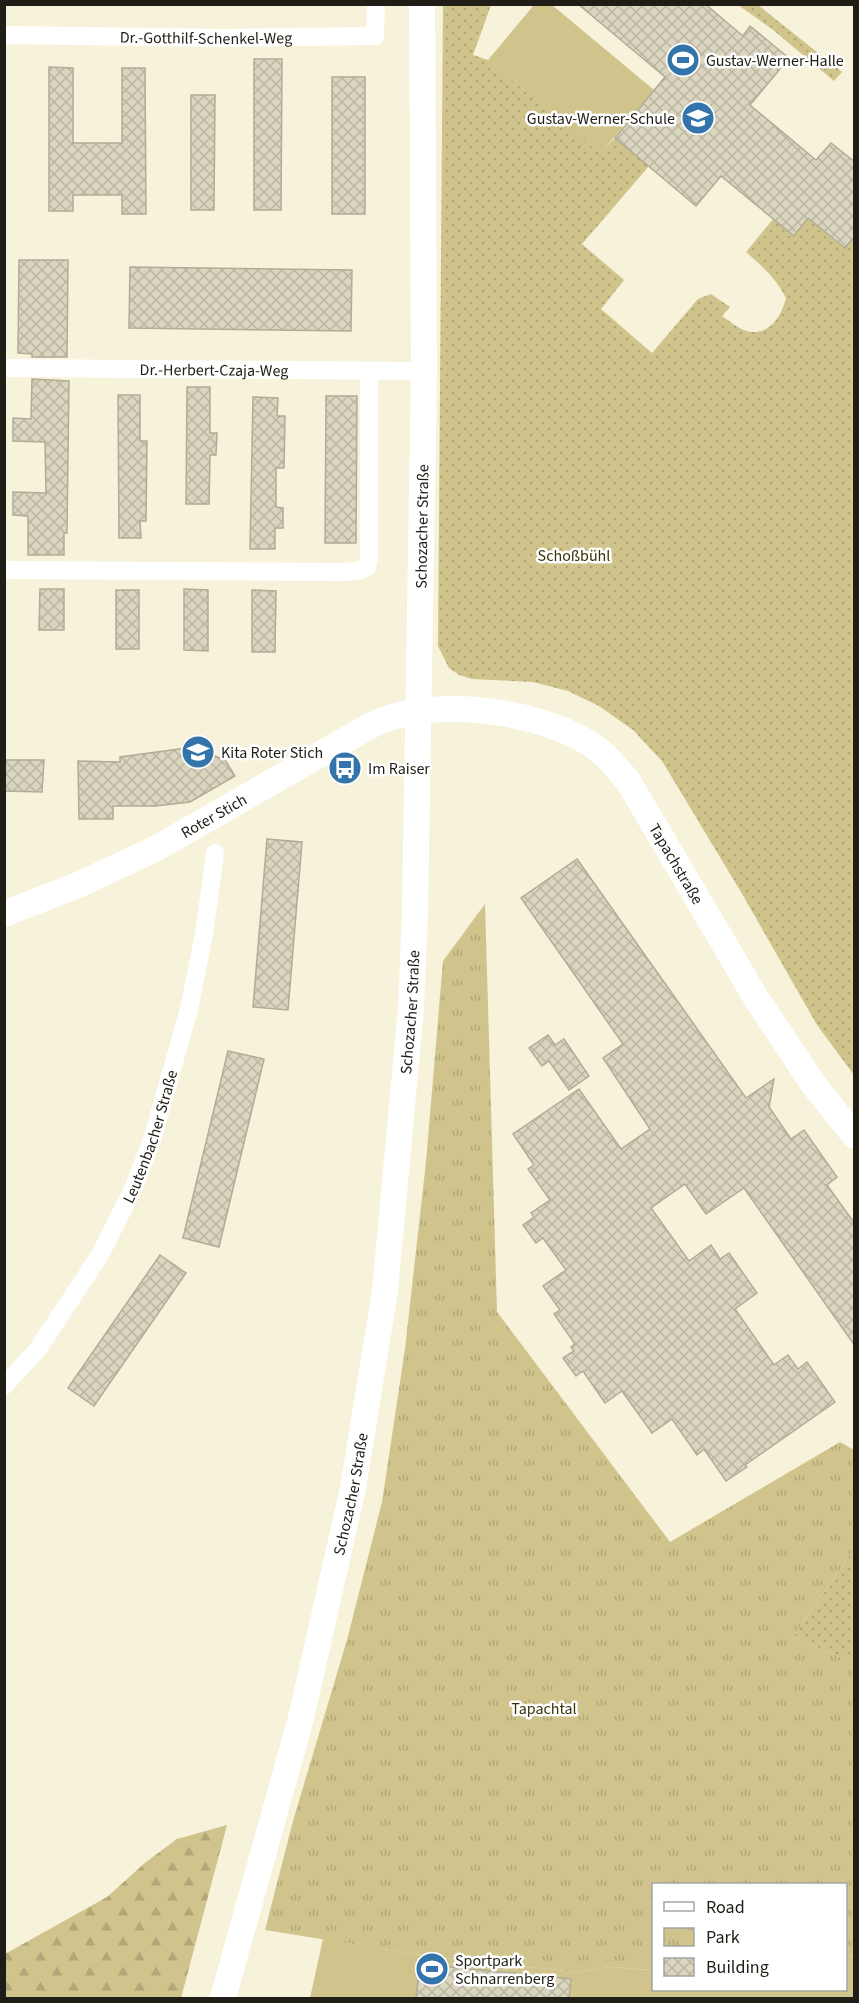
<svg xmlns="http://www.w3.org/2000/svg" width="859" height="2003" font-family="'Source Sans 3',sans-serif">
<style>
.grass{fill:url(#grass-dots)}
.forest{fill:url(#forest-firs)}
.park{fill:url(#park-tufts)}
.pitch{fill:#d0c38c}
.building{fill:url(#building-cross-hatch);stroke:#b1ac95;stroke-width:1.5}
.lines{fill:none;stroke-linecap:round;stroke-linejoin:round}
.street{stroke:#fff;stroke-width:18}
.secondary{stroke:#fff;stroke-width:26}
.labels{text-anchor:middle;stroke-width:5;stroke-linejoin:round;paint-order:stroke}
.street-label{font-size:16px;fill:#1f1d15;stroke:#fff}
.poi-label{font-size:16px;fill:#1f1d15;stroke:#fff;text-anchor:start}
.park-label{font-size:16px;fill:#3b3208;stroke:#fff}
</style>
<defs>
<pattern id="grass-dots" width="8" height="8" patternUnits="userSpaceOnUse" patternTransform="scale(1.5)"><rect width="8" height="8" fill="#d0c38c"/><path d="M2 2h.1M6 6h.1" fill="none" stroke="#b2a778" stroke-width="1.8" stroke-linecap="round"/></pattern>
<pattern id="forest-firs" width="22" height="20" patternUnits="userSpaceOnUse" patternTransform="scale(1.5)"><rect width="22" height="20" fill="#d0c38c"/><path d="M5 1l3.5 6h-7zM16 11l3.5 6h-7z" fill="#b2a778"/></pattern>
<pattern id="park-tufts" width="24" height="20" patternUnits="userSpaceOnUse" patternTransform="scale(1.5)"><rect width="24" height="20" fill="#d0c38c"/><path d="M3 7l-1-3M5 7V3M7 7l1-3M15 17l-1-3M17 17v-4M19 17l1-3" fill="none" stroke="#b2a778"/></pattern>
<pattern id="building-cross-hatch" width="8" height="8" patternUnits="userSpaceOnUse" patternTransform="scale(1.5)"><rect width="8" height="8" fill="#dad5be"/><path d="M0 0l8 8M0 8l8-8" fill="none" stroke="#bbb6a2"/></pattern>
</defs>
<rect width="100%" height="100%" fill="#f7f2da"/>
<!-- grass -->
<g class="grass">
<path d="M443 5H491L473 55 488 60 600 153 615 138 649 166 582 244 624 280 601 309 652 353 698 299 711 294 730 307 722 316C731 322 742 332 752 332 772 333 782 314 786 298 776 278 762 266 746 252L773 219 794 236 808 218 844 248 854 236V1075L817 1025 741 892 662 761 633 730 599 706 568 691 533 682 472 679 459 675 449 668 438 646Z"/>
<polygon points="738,5 758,5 842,72 834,81 772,29"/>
<polygon points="852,1552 854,1553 854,1663 793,1637"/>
</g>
<!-- forest -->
<polygon class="forest" points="227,1825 181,1998 5,1998 5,1954 107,1897 146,1862 177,1839"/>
<!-- park -->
<polygon class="park" points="485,904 497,1312 670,1542 840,1442 854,1450 854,1553 852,1552 793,1637 854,1663 854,1957 846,1956 846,1884 654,1884 653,1970 610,1967 576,1972 427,1956 265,1930 293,1821 347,1640 382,1502 405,1349 426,1162 443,961"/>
<!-- pitch -->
<g class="pitch">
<polygon points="534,5 552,5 654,90 600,154 488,60"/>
<polygon points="323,1939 427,1956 576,1972 610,1967 653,1970 654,1990 846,1990 846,1956 854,1957 854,1998 310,1998"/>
</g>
<!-- building -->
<g class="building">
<polygon points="578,4 705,4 743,36 750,26 789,58 750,105 816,160 831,143 855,162 855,236 845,248 808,218 794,236 721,176 696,206 615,138 665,77"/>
<polygon points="254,59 282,59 281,210 254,210"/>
<polygon points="49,67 73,68 73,143 122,143 122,68 145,68 146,214 122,214 122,195 73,195 73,211 49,211"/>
<rect x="332" y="77" width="33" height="137"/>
<polygon points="191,95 215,95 214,210 191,210"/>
<polygon points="19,260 68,260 67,357 32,357 32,354 18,353"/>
<polygon points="130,267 352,270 351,331 129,328"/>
<polygon points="32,379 69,381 67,533 64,533 64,555 28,555 28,516 13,515 13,492 46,493 45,442 13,441 13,418 31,419"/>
<polygon points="187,387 210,387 210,433 217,433 216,455 210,455 209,504 186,504"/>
<polygon points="118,395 140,395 140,441 147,441 146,521 140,521 141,538 119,538"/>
<polygon points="326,396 357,396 356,543 325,543"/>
<polygon points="253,397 278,398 277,416 285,416 284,468 276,468 276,507 283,508 283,528 275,528 275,549 250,549"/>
<polygon points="40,589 64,589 64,630 39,630"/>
<polygon points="184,589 208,590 208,651 184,650"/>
<rect x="116" y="590" width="23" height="59"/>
<polygon points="252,590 276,591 275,652 252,652"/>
<polygon points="194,747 225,760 235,776 190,802 155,806 113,806 113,819 79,819 78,761 120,762 120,757"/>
<polygon points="4,760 44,760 42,792 4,791"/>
<polygon points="267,839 302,842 288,1010 253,1007"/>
<polygon points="577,859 746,1098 774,1079 769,1107 791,1139 804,1130 837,1177 827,1185 855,1224 855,1346 744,1188 706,1214 685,1184 651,1208 689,1261 711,1245 720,1259 729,1253 757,1293 735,1309 774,1365 788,1355 798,1369 807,1362 835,1402 745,1465 747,1467 726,1481 704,1449 697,1455 672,1419 652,1433 622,1391 605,1403 583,1371 576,1376 563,1358 574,1351 571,1347 575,1344 554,1314 560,1310 543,1286 566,1270 543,1238 536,1243 523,1225 534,1217 531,1213 550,1200 528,1169 534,1165 513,1134 579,1089 621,1149 650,1129 603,1058 623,1044 521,898"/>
<polygon points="548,1035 555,1045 564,1039 589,1076 569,1090 549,1061 542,1066 529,1048"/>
<polygon points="228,1051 264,1059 219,1247 183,1238"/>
<polygon points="160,1255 186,1273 94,1406 68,1388"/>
<polygon points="420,1964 571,1979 569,1998 416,1998"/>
</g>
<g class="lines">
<!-- street -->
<g class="street">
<path id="s1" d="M4 35 224 38 375 36 376 4"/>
<path id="s2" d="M4 368 424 371"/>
<polyline points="4,570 346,572 361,570 367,567 369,558 369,371"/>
<path id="s3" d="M4 1386 38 1349 100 1255 133 1189 152 1140 189 1009 204 934 215 853"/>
</g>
<!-- secondary -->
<g class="secondary">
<path id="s4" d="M4 914 78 885 155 849 368 727C427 695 533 709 589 743 605 753 616 767 628 781L756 998 813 1084 854 1135"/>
<path id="s5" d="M223 1998 301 1718 353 1488 385 1291 411 1008 415 912 424 371 422 4"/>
</g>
</g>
<!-- icons -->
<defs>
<g id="stadium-disc" transform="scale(1.725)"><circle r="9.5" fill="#3375ab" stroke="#fff"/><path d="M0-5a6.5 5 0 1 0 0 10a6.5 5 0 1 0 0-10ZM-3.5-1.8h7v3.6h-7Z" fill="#fff"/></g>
<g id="school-disc" transform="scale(1.725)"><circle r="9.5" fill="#3375ab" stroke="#fff"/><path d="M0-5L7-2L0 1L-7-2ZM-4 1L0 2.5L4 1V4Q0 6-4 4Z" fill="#fff"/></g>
<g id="bus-disc" transform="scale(1.725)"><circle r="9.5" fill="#3375ab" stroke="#fff"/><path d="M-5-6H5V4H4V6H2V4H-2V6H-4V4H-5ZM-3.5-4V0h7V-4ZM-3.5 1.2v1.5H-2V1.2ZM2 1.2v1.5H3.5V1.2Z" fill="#fff"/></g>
</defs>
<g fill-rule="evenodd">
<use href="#stadium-disc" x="683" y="60"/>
<use href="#school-disc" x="698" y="118"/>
<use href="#school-disc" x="198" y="752"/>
<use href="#bus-disc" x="345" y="768"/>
<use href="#stadium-disc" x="432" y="1969"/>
</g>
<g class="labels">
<!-- street labels -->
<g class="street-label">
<text dy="6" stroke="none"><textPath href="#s1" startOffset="202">Dr.-Gotthilf-Schenkel-Weg</textPath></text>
<text dy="6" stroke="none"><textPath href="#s2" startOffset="210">Dr.-Herbert-Czaja-Weg</textPath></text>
<text dy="6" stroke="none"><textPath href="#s5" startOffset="1492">Schozacher Straße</textPath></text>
<text dy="6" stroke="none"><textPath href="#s4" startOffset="232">Roter Stich</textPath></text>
<text dy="6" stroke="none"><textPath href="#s4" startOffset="790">Tapachstraße</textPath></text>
<text dy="6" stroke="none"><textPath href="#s5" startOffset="1006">Schozacher Straße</textPath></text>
<text dy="6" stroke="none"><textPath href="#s3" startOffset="292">Leutenbacher Straße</textPath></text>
<text dy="6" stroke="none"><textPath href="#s5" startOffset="520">Schozacher Straße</textPath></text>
</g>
<!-- poi labels -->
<g class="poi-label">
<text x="706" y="66">Gustav-Werner-Halle</text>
<text x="675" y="124" text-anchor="end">Gustav-Werner-Schule</text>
<text x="221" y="758">Kita Roter Stich</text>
<text x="368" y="774">Im Raiser</text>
<text x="455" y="1966">Sportpark<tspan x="455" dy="18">Schnarrenberg</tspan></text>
</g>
<!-- park labels -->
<g class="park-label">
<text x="574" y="561">Schoßbühl</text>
<text x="544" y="1714">Tapachtal</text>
</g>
</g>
<!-- border -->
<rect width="859" height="2003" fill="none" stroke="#1f1d15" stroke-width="12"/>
<!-- legend -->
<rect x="652" y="1883" width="195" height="108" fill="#ffffff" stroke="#a5a5a1" stroke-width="1.5"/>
<rect x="664" y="1902" width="30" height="9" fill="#ffffff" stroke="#a5a5a1" stroke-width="1.5"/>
<text x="706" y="1913" font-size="18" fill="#1f1d15">Road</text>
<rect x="664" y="1928" width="30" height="18" fill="url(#park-tufts)" stroke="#a5a5a1" stroke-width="1.5"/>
<text x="706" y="1943" font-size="18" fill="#1f1d15">Park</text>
<rect x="664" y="1958" width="30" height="18" fill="url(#building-cross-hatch)" stroke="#a5a5a1" stroke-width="1.5"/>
<text x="706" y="1973" font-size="18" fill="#1f1d15">Building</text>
</svg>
